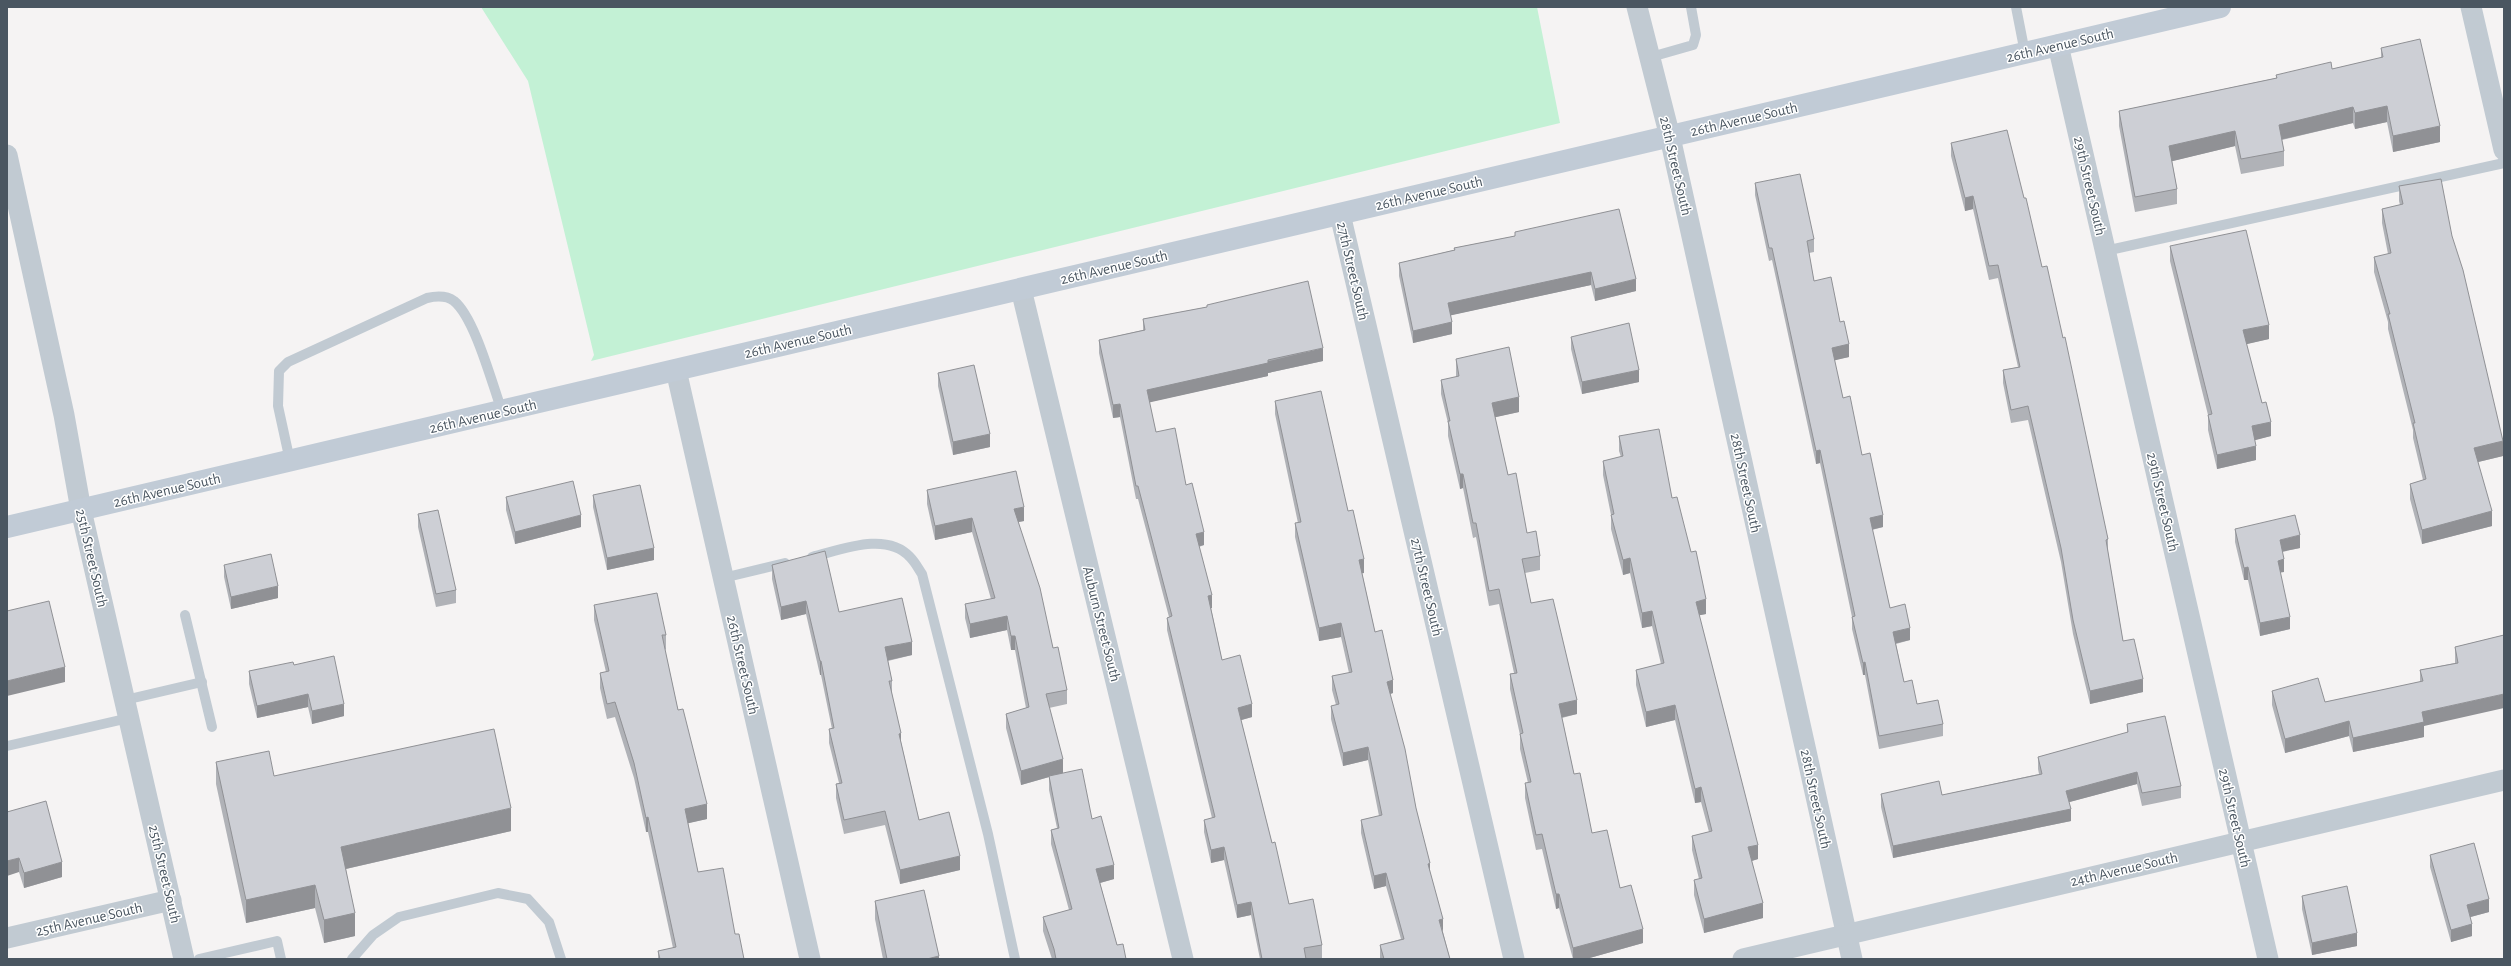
<svg xmlns="http://www.w3.org/2000/svg" width="2511" height="966" font-family="'Alegreya Sans',sans-serif">
<style>
.green{fill:#c3f1d5}
.lines{fill:none;stroke-linecap:round;stroke-linejoin:round}
.lane{stroke:#c1cad2;stroke-width:10}
.street{stroke:#c1cad2;stroke-width:21}
.secondary{stroke:#c1cbd6;stroke-width:22}
.wall{fill:#b0b2b7}
.shaded-wall{fill:#909195}
.building{fill:#cdcfd5;stroke:#909195}
.labels{text-anchor:middle;stroke-width:3;stroke-linejoin:round;paint-order:stroke}
.street-label{font-size:15px;fill:#4a5661;stroke:#fff}
</style>
<rect width="100%" height="100%" fill="#f5f3f3"/>
<!-- green -->
<polygon class="green" points="481,7 1537,7 1560,123 591,361 594,355 528,81"/>
<g class="lines">
<!-- lane -->
<g class="lane">
<polyline points="2016,7 2025,53"/>
<polyline points="1651,57 1693,45 1696,35 1691,7"/>
<polyline points="2105,251 2504,163"/>
<path d="M290 461 278 406 279 371 288 362 427 298C436 296 446 295 454 301 475 318 492 384 502 411"/>
<path d="M812 557C841 550 886 531 910 557 915 562 918 568 922 574L988 834 1015 959"/>
<polyline points="723,578 785,563"/>
<polyline points="185,615 212,727"/>
<polyline points="125,700 202,682"/>
<polyline points="7,746 129,718"/>
<polyline points="199,959 277,941 281,959"/>
<polyline points="352,959 373,935 399,917 498,893 528,899 549,922 561,959"/>
</g>
<!-- street -->
<g class="street">
<polyline points="1637,7 1670,137 1852,959"/>
<polyline points="2471,7 2504,150"/>
<polyline points="2058,45 2268,959"/>
<polyline points="7,155 64,415 81,510 184,959"/>
<polyline points="1340,214 1514,959"/>
<polyline points="1021,289 1183,959"/>
<polyline points="676,370 810,959"/>
<polyline points="7,938 171,900"/>
<polyline points="1743,959 2504,780"/>
</g>
<!-- secondary -->
<polyline class="secondary" points="7,527 2220,7"/>
</g>
<!-- wall -->
<g class="wall">
<polygon points="2381,48 2440,142 2393,152 2387,122 2355,129 2353,123 2282,140 2284,151 2284,166 2241,174 2235,146 2172,161 2177,189 2177,204 2135,212 2119,126 2119,111 2276,78 2276,75 2332,69 2381,58"/>
<polygon points="1951,143 2042,267 2063,338 2108,539 2108,552 2123,641 2143,692 2090,704 2073,634 2061,562 2028,420 2011,423 2003,383 2003,370 2018,367 1998,278 1989,280 1973,209 1965,211 1951,156"/>
<polygon points="1755,183 1814,239 1814,252 1809,253 1814,281 1840,322 1849,357 1834,360 1843,398 1862,455 1883,527 1872,530 1890,608 1910,640 1896,644 1904,682 1917,704 1943,724 1943,736 1879,749 1865,675 1863,675 1852,629 1852,617 1820,463 1816,464 1772,260 1769,261 1755,195"/>
<polygon points="2399,186 2452,236 2503,456 2478,462 2492,526 2422,544 2410,499 2410,484 2423,480 2413,438 2413,430 2388,329 2388,322 2374,272 2374,257 2388,254 2382,223 2382,209 2400,205 2399,201"/>
<polygon points="1515,232 1636,291 1595,301 1591,285 1451,315 1452,334 1413,343 1399,276 1399,263 1454,250 1454,248 1515,236"/>
<polygon points="2170,246 2269,339 2246,344 2271,436 2254,440 2256,460 2217,469 2208,430 2208,415 2170,261"/>
<polygon points="1207,305 1323,361 1268,373 1268,376 1149,402 1156,432 1186,485 1204,545 1199,547 1212,608 1211,608 1222,660 1252,717 1241,720 1272,843 1289,904 1322,945 1322,958 1316,959 1260,959 1251,915 1237,918 1224,860 1211,863 1204,832 1204,820 1212,818 1167,630 1167,618 1169,617 1138,499 1136,499 1120,417 1113,418 1099,353 1099,340 1143,330 1143,319 1207,307"/>
<polygon points="1571,337 1639,382 1582,394 1571,349"/>
<polygon points="1456,359 1519,412 1495,417 1508,475 1527,533 1540,556 1540,570 1525,573 1531,603 1577,714 1562,718 1574,774 1592,833 1620,888 1643,943 1586,959 1573,959 1559,908 1556,909 1542,849 1536,850 1525,798 1525,783 1528,783 1520,749 1520,735 1510,689 1510,674 1514,673 1499,604 1489,606 1476,537 1473,538 1463,488 1460,489 1448,436 1448,423 1441,394 1441,380 1456,377"/>
<polygon points="938,373 990,447 953,455 938,386"/>
<polygon points="1275,401 1348,511 1364,573 1362,573 1375,632 1393,693 1390,694 1416,808 1443,932 1450,959 1380,959 1380,945 1401,939 1386,886 1374,889 1361,833 1361,820 1379,816 1368,760 1343,766 1331,719 1331,706 1336,705 1332,690 1332,676 1349,673 1341,637 1319,641 1295,537 1295,523 1298,523 1275,414"/>
<polygon points="1619,436 1672,498 1706,614 1699,615 1758,859 1752,861 1763,918 1704,933 1694,895 1694,880 1699,879 1692,850 1692,836 1709,832 1701,802 1695,803 1675,720 1646,727 1636,685 1636,670 1661,664 1652,626 1642,628 1630,573 1623,575 1611,529 1611,515 1603,475 1603,461 1621,457 1619,451"/>
<polygon points="927,490 1024,521 1018,522 1053,648 1067,690 1067,704 1049,708 1063,773 1092,819 1114,879 1100,883 1117,945 1126,959 1052,959 1043,931 1043,917 1069,910 1051,844 1051,830 1057,828 1049,790 1049,777 1021,785 1006,728 1006,714 1026,708 1015,650 1011,650 1007,630 970,638 965,618 965,604 991,599 972,532 935,540 927,504"/>
<polygon points="593,495 654,560 607,570 593,507"/>
<polygon points="506,497 581,527 515,544 506,510"/>
<polygon points="418,514 456,590 456,603 436,607 418,527"/>
<polygon points="2235,529 2300,548 2282,552 2284,572 2280,572 2290,629 2260,636 2248,580 2244,580 2235,542"/>
<polygon points="224,565 278,598 231,609 224,577"/>
<polygon points="772,565 839,612 912,655 888,661 892,681 892,694 901,742 919,820 960,870 900,884 885,825 844,834 836,798 836,784 839,783 829,743 829,729 832,729 821,675 820,675 806,614 781,620 772,579"/>
<polygon points="594,605 666,635 666,649 665,650 678,710 707,819 688,823 698,872 735,934 744,959 658,959 658,951 673,948 648,832 646,832 634,778 615,717 607,719 600,688 600,673 606,672 594,620"/>
<polygon points="2504,635 2424,726 2424,737 2353,752 2349,736 2285,753 2272,705 2272,691 2325,702 2420,682 2420,670 2455,663 2455,647"/>
<polygon points="294,665 344,716 312,724 308,707 257,718 249,684 249,671"/>
<polygon points="2127,724 2181,786 2181,798 2142,806 2137,784 2069,802 2071,821 1893,858 1881,807 1881,794 1942,795 2039,774 2038,769 2038,757 2127,733"/>
<polygon points="216,762 274,776 511,831 346,869 355,936 324,943 315,908 246,923 216,784"/>
<polygon points="7,812 62,877 24,888 19,872"/>
<polygon points="2430,855 2489,912 2470,917 2472,936 2451,942 2430,867"/>
<polygon points="2302,896 2357,946 2312,955 2302,909"/>
<polygon points="875,901 939,959 883,959 875,919"/>
</g>
<!-- shaded-wall -->
<g class="shaded-wall">
<polygon points="2387,106 2387,122 2355,129 2355,113"/>
<polygon points="2353,107 2353,123 2279,140 2279,125"/>
<polygon points="2440,126 2440,142 2393,152 2393,136"/>
<polygon points="2235,131 2235,146 2169,162 2169,146"/>
<polygon points="1973,196 1973,209 1965,211 1965,198"/>
<polygon points="1591,272 1591,285 1448,316 1448,303"/>
<polygon points="1636,279 1636,291 1595,301 1595,289"/>
<polygon points="1452,322 1452,334 1413,343 1413,331"/>
<polygon points="2269,325 2269,339 2243,345 2243,330"/>
<polygon points="1849,344 1849,357 1832,361 1832,348"/>
<polygon points="1323,348 1323,361 1268,373 1268,376 1147,403 1147,390"/>
<polygon points="1639,370 1639,382 1582,394 1582,382"/>
<polygon points="1519,397 1519,412 1492,418 1492,403"/>
<polygon points="1120,404 1120,417 1113,418 1113,405"/>
<polygon points="2271,422 2271,436 2252,441 2252,426"/>
<polygon points="990,434 990,447 953,455 953,442"/>
<polygon points="2503,441 2503,456 2474,463 2474,448"/>
<polygon points="2256,446 2256,460 2217,469 2217,455"/>
<polygon points="1820,450 1820,463 1816,464 1816,451"/>
<polygon points="1460,474 1463,474 1463,488 1460,489"/>
<polygon points="1024,507 1024,521 1014,523 1014,509"/>
<polygon points="2492,511 2492,526 2422,544 2422,530"/>
<polygon points="581,515 581,527 515,544 515,532"/>
<polygon points="1883,515 1883,527 1870,530 1870,518"/>
<polygon points="972,518 972,532 935,540 935,526"/>
<polygon points="1204,532 1204,545 1196,547 1196,534"/>
<polygon points="2300,535 2300,548 2280,552 2280,540"/>
<polygon points="654,548 654,560 607,570 607,558"/>
<polygon points="1630,558 1630,573 1623,575 1623,560"/>
<polygon points="1364,559 1364,573 1359,574 1359,560"/>
<polygon points="2284,559 2284,572 2278,573 2278,561"/>
<polygon points="2248,567 2248,580 2244,580 2244,568"/>
<polygon points="278,586 278,598 231,609 231,597"/>
<polygon points="1212,595 1212,608 1208,609 1208,596"/>
<polygon points="1706,599 1706,614 1696,616 1696,602"/>
<polygon points="806,601 806,614 781,620 781,607"/>
<polygon points="1652,611 1652,626 1642,628 1642,613"/>
<polygon points="1007,616 1007,630 970,638 970,624"/>
<polygon points="2290,617 2290,629 2260,636 2260,623"/>
<polygon points="1341,623 1341,637 1319,641 1319,628"/>
<polygon points="1910,628 1910,640 1893,644 1893,632"/>
<rect x="1011" y="636" width="4" height="14"/>
<polygon points="912,642 912,655 885,661 885,647"/>
<rect x="820" y="661" width="1" height="14"/>
<polygon points="1865,662 1865,675 1863,675 1863,663"/>
<polygon points="65,667 65,682 7,696 7,681"/>
<polygon points="2143,679 2143,692 2090,704 2090,691"/>
<polygon points="1393,680 1393,693 1387,695 1387,682"/>
<polygon points="308,694 308,707 257,718 257,706"/>
<polygon points="2504,694 2504,708 2424,726 2424,737 2353,752 2353,738 2422,712"/>
<polygon points="1577,700 1577,714 1559,718 1559,704"/>
<polygon points="344,704 344,716 312,724 312,711"/>
<polygon points="1252,704 1252,717 1238,721 1238,708"/>
<polygon points="1675,705 1675,720 1646,727 1646,712"/>
<polygon points="2349,721 2349,736 2285,753 2285,739"/>
<polygon points="901,733 901,747 899,734"/>
<polygon points="1368,747 1368,760 1343,766 1343,753"/>
<polygon points="1063,759 1063,773 1021,785 1021,771"/>
<polygon points="2137,772 2137,784 2066,803 2066,791"/>
<polygon points="1701,787 1701,802 1695,803 1695,789"/>
<polygon points="707,804 707,819 685,824 685,809"/>
<polygon points="511,808 511,831 341,870 341,847"/>
<polygon points="2071,809 2071,821 1893,858 1893,846"/>
<polygon points="648,817 648,832 646,832 646,818"/>
<polygon points="1758,845 1758,859 1748,862 1748,847"/>
<polygon points="1224,847 1224,860 1211,863 1211,850"/>
<polygon points="960,856 960,870 900,884 900,870"/>
<polygon points="19,858 19,872 7,876 7,861"/>
<polygon points="62,862 62,877 24,888 24,873"/>
<polygon points="1430,863 1430,876 1428,864"/>
<polygon points="1114,865 1114,879 1096,884 1096,869"/>
<polygon points="1386,873 1386,886 1374,889 1374,876"/>
<polygon points="315,885 315,908 246,923 246,900"/>
<polygon points="1556,894 1559,894 1559,908 1556,909"/>
<polygon points="2489,899 2489,912 2467,918 2467,905"/>
<polygon points="1251,902 1251,915 1237,918 1237,905"/>
<polygon points="1763,903 1763,918 1704,933 1704,919"/>
<polygon points="355,913 355,936 324,943 324,920"/>
<polygon points="1443,919 1443,932 1439,920"/>
<polygon points="2472,924 2472,936 2451,942 2451,930"/>
<polygon points="1643,929 1643,943 1586,959 1573,959 1573,948"/>
<polygon points="2357,933 2357,946 2312,955 2312,943"/>
<polygon points="939,956 939,959 927,959"/>
</g>
<!-- building -->
<g class="building">
<polygon points="2420,39 2440,126 2393,136 2387,106 2355,113 2353,107 2279,125 2284,151 2241,159 2235,131 2169,146 2177,189 2135,197 2119,111 2277,78 2276,75 2331,62 2332,69 2383,57 2381,48"/>
<polygon points="2007,130 2024,198 2026,198 2042,267 2047,266 2063,338 2065,337 2108,539 2106,540 2123,641 2134,639 2143,679 2090,691 2073,620 2061,548 2028,406 2011,410 2003,370 2020,367 1998,265 1989,266 1973,196 1965,198 1951,143"/>
<polygon points="1800,174 1814,239 1807,241 1814,281 1831,277 1840,322 1844,321 1849,344 1832,348 1843,398 1850,396 1862,455 1870,453 1883,515 1870,518 1890,608 1905,604 1910,628 1893,632 1904,682 1912,680 1917,704 1938,700 1943,724 1879,736 1865,662 1863,663 1852,617 1855,616 1820,450 1816,451 1772,248 1769,248 1755,183"/>
<polygon points="2441,179 2452,236 2463,270 2503,441 2474,448 2492,511 2422,530 2410,484 2426,479 2413,423 2415,423 2388,314 2390,314 2374,257 2391,253 2382,209 2403,204 2399,186"/>
<polygon points="1619,209 1636,279 1595,289 1591,272 1448,303 1452,322 1413,331 1399,263 1455,250 1454,248 1515,236 1515,232"/>
<polygon points="2246,230 2269,325 2243,330 2262,403 2266,402 2271,422 2252,426 2256,446 2217,455 2208,415 2212,414 2170,246"/>
<polygon points="1308,281 1323,348 1268,360 1268,363 1147,390 1156,432 1175,428 1186,485 1192,483 1204,532 1196,534 1212,595 1208,596 1222,660 1240,655 1252,704 1238,708 1272,843 1275,842 1289,904 1313,899 1322,945 1304,948 1306,959 1262,959 1251,902 1237,905 1224,847 1211,850 1204,820 1215,817 1167,618 1172,616 1138,486 1136,486 1120,404 1113,405 1099,340 1145,330 1143,319 1207,307 1207,305"/>
<polygon points="1629,323 1639,370 1582,382 1571,337"/>
<polygon points="1509,347 1519,397 1492,403 1508,475 1516,473 1527,533 1536,531 1540,556 1522,559 1531,603 1553,599 1577,700 1559,704 1574,774 1580,773 1592,833 1607,830 1620,888 1631,885 1643,929 1573,948 1559,894 1556,894 1542,834 1536,835 1525,783 1531,782 1520,734 1523,733 1510,674 1517,673 1499,589 1489,591 1476,523 1473,523 1463,474 1460,474 1448,421 1450,421 1441,380 1459,376 1456,359"/>
<polygon points="974,365 990,434 953,442 938,373"/>
<polygon points="1321,391 1348,511 1353,510 1364,559 1359,560 1375,632 1382,630 1393,680 1387,682 1405,749 1416,808 1430,863 1428,864 1443,919 1439,920 1450,959 1384,959 1380,945 1404,939 1386,873 1374,876 1361,820 1382,815 1368,747 1343,753 1331,706 1339,704 1332,676 1352,672 1341,623 1319,628 1295,523 1301,522 1275,401"/>
<polygon points="1659,429 1672,498 1677,497 1691,552 1696,551 1706,599 1696,602 1758,845 1748,847 1763,903 1704,919 1694,880 1702,878 1692,836 1712,831 1701,787 1695,789 1675,705 1646,712 1636,670 1664,663 1652,611 1642,613 1630,558 1623,560 1611,515 1614,514 1603,461 1623,456 1619,436"/>
<polygon points="1016,471 1024,507 1014,509 1040,588 1053,648 1058,647 1067,690 1046,694 1063,759 1021,771 1006,714 1029,707 1015,636 1011,636 1007,616 970,624 965,604 995,598 972,518 935,526 927,490"/>
<polygon points="573,481 581,515 515,532 506,497"/>
<polygon points="640,485 654,548 607,558 593,495"/>
<polygon points="438,510 456,590 436,594 418,514"/>
<polygon points="2295,515 2300,535 2280,540 2284,559 2278,561 2290,617 2260,623 2248,567 2244,568 2235,529"/>
<polygon points="825,551 839,612 902,598 912,642 885,647 892,681 889,681 901,733 899,734 919,820 949,812 960,856 900,870 885,811 844,820 836,784 842,783 829,729 834,728 821,661 820,661 806,601 781,607 772,565"/>
<polygon points="271,554 278,586 231,597 224,565"/>
<polygon points="657,593 666,635 662,635 678,710 683,709 707,804 685,809 698,872 723,868 735,934 739,934 744,959 660,959 658,951 676,947 648,817 646,818 634,763 615,702 607,704 600,673 609,671 594,605"/>
<polygon points="49,601 65,667 7,681 7,611"/>
<polygon points="2504,635 2504,694 2422,712 2424,722 2353,738 2349,721 2285,739 2272,691 2318,678 2325,702 2423,681 2420,670 2458,663 2455,647"/>
<polygon points="334,656 344,704 312,711 308,694 257,706 249,671 293,662 294,665"/>
<polygon points="2165,716 2181,786 2142,793 2137,772 2066,791 2071,809 1893,846 1881,794 1939,781 1942,795 2042,774 2038,757 2128,732 2127,724"/>
<polygon points="494,729 511,808 341,847 355,913 324,920 315,885 246,900 216,762 269,751 274,776"/>
<polygon points="1082,769 1092,819 1101,816 1114,865 1096,869 1117,945 1123,944 1126,959 1056,959 1054,949 1043,917 1072,909 1051,830 1059,828 1049,776"/>
<polygon points="46,801 62,862 24,873 19,858 7,861 7,812"/>
<polygon points="2474,843 2489,899 2467,905 2472,924 2451,930 2430,855"/>
<polygon points="2347,886 2357,933 2312,943 2302,896"/>
<polygon points="924,890 939,956 927,959 887,959 875,901"/>
</g>
<g class="labels">
<!-- street labels -->
<g class="street-label">
<text transform="translate(2060 45) rotate(-13)" y="5">26th Avenue South</text>
<text transform="translate(1744 119) rotate(-13)" y="5">26th Avenue South</text>
<text transform="translate(1676 166) rotate(77)" y="5">28th Street South</text>
<text transform="translate(2090 186) rotate(77)" y="5">29th Street South</text>
<text transform="translate(1429 193) rotate(-13)" y="5">26th Avenue South</text>
<text transform="translate(1114 267) rotate(-13)" y="5">26th Avenue South</text>
<text transform="translate(1353 271) rotate(77)" y="5">27th Street South</text>
<text transform="translate(798 341) rotate(-13)" y="5">26th Avenue South</text>
<text transform="translate(483 416) rotate(-13)" y="5">26th Avenue South</text>
<text transform="translate(1746 483) rotate(78)" y="5">28th Street South</text>
<text transform="translate(167 490) rotate(-13)" y="5">26th Avenue South</text>
<text transform="translate(2163 502) rotate(77)" y="5">29th Street South</text>
<text transform="translate(92 558) rotate(77)" y="5">25th Street South</text>
<text transform="translate(1427 587) rotate(77)" y="5">27th Street South</text>
<text transform="translate(1102 624) rotate(76)" y="5">Auburn Street South</text>
<text transform="translate(743 665) rotate(77)" y="5">26th Street South</text>
<text transform="translate(1816 799) rotate(78)" y="5">28th Street South</text>
<text transform="translate(2235 818) rotate(77)" y="5">29th Street South</text>
<text transform="translate(2124 869) rotate(-13)" y="5">24th Avenue South</text>
<text transform="translate(165 874) rotate(77)" y="5">25th Street South</text>
<text transform="translate(89 919) rotate(-13)" y="5">25th Avenue South</text>
</g>
</g>
<!-- border -->
<rect width="2511" height="966" fill="none" stroke="#4a5661" stroke-width="16"/>
</svg>
